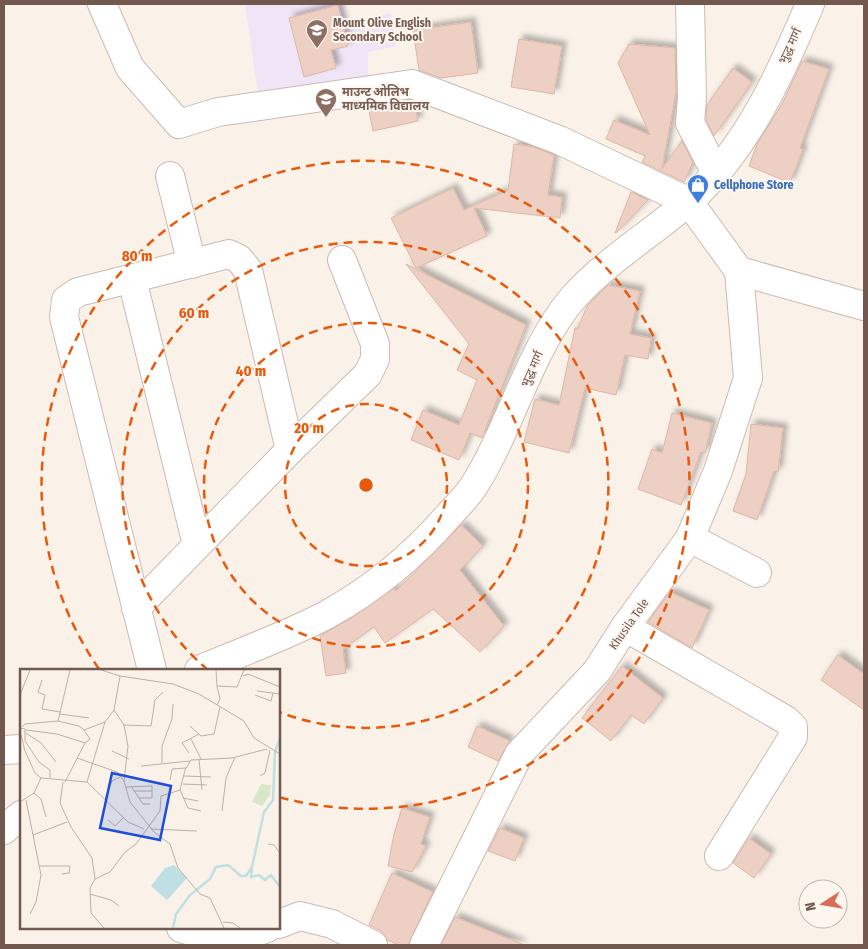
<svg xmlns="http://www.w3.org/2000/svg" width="868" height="949" font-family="'Fira Sans Condensed','Noto Sans Devanagari',sans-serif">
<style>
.education{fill:#efe5f7}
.building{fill:#edd0c3;stroke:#deb6a5;filter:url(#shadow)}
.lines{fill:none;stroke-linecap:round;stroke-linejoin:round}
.street-casing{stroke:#ccbab0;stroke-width:30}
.secondary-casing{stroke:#d0bbb0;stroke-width:30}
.street{stroke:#fff;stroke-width:28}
.secondary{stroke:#fff;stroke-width:28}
.ring{fill:none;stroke:#e8590c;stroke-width:2.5;stroke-dasharray:9 6}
.labels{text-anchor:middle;stroke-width:4;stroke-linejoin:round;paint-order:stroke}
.education-label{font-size:12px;font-weight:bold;fill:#785e54;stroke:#fdf6ef;text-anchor:start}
.street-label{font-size:12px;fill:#72594f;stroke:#fdf6ef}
.shop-label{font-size:12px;font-weight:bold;fill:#366cbe;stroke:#fdf6ef;text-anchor:start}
.inset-river{fill:none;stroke:#bfe0e2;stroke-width:2.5}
.inset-road{fill:none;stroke:#c0b0a6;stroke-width:1}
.view{fill:#1d4ed8;fill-opacity:0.15;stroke:#1d4ed8;stroke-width:2.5}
.inset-edge{fill:none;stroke:#72594f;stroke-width:2.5}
.centre{fill:#e8590c;stroke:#fdf6ef;stroke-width:2.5}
.ring-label{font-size:15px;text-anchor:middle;font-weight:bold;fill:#e8590c;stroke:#fdf6ef;stroke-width:4;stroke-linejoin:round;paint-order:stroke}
</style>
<defs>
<filter id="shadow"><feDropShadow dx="4.5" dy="-4.5" stdDeviation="2.5" flood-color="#0004"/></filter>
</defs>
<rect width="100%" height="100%" fill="#faf2e9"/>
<!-- education -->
<polygon class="education" points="245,4 341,4 348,22 391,13 396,46 368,52 368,77 258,94"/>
<!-- building -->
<g class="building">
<polygon points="338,5 348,46 331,50 336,68 304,77 289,18"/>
<polygon points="471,22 478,73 441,78 419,70 413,30"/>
<polygon points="519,39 562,46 554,94 511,87"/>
<polygon points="629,44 675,48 676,92 662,169 682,141 693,162 684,182 642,162 645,156 606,139 614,120 650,135 618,63"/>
<polygon points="802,61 829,69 800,148 803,149 790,183 749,166 757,144 782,104"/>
<polygon points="733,68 752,82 714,136 706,120 707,105"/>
<polygon points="410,100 414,102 418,121 373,131 368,106"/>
<polygon points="514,144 534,147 554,155 548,195 562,197 560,218 474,208 487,236 416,268 391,218 453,188 464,210 508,190"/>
<polygon points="631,192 648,200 616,233 615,233"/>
<polygon points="406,264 526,325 482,438 470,433 459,460 411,440 423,410 459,425 477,380 457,370 469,344"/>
<polygon points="608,285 640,291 630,334 651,338 648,359 625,355 616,395 585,388 569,453 524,442 535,399 559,405 575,328 578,328 587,306"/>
<polygon points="672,413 712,423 705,453 701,452 681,505 638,489 652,449 662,453"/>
<polygon points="751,424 783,428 778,472 774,471 757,520 733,511 746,474"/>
<polygon points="461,525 483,546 460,570 504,626 480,652 433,609 385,643 374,627 343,649 346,673 326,676 320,636 353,617 394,588 396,591"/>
<polygon points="670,592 709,610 692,648 648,622"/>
<polygon points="838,655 864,674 864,710 821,680"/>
<polygon points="622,666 663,698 644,724 631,715 611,741 582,718"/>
<polygon points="477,726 510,741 498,761 468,747"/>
<polygon points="402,808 430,817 421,844 426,846 412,872 388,866 394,834"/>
<polygon points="500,828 524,838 515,861 488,851"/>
<polygon points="749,838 771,854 754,878 733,863"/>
<polygon points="392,873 433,892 408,945 399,945 387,940 381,931 369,925"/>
<polygon points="455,917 522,944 522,945 441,945"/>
</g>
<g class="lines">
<!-- street casing -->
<g class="street-casing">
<g id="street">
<polyline points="102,4 130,68 179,124 218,112 412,84 559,140 689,202 739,271 864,306"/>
<polyline points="690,4 692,98 690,123 716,173"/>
<polyline points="170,176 192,264"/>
<polyline points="132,279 197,545"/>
<polyline points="690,538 757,573"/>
<polyline points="136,608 290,450 368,374 375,359 375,344 342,260"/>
<polyline points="625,627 786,720 793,727 793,737 719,856"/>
<polyline points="152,670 64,317 66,300 78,292 229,254 239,259 248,270 290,450"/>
<polyline points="4,830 21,815"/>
<polyline points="279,924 300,916 332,924 373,945"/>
<polyline points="181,928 229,942 267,928"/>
<polyline points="424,945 519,754 597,671 625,627 690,538 718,471 748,378 739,271"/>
</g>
</g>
<!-- secondary casing -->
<g class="secondary-casing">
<g id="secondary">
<path d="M199 670C241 652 289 635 328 614 373 589 414 555 448 516 457 506 468 496 475 484 511 427 530 348 573 298 607 260 650 235 688 202 746 151 781 73 810 4"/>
<polyline points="4,750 21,749"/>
</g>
</g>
<!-- street -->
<use href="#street" class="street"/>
<!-- secondary -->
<use href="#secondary" class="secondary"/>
</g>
<!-- distance rings -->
<g class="ring">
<circle cx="366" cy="485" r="81"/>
<circle cx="366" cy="485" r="162"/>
<path d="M208 670A243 243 0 1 1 279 712"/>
<path d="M99 669A324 324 0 1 1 279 797"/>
</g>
<!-- icons -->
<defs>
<g id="school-pin" transform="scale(1.125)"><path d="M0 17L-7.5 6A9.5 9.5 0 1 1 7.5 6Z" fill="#8d6e63" stroke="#fdf6ef"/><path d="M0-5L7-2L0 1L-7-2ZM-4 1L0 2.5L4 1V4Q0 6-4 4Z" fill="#fff"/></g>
<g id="shop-pin" transform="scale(1.125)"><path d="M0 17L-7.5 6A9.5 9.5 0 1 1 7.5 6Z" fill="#3f7fe0" stroke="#fdf6ef"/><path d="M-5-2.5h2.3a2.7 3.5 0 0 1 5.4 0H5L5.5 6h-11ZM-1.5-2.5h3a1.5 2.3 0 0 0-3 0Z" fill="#fff"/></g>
</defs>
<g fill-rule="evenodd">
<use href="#school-pin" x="317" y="30"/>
<use href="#school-pin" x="326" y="99"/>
<use href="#shop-pin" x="698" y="185"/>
</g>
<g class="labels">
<!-- education labels -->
<g class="education-label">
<text x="333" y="27">Mount Olive English<tspan x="333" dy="14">Secondary School</tspan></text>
<text x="342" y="96">माउन्ट ओलिभ<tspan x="342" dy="14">माध्यमिक विद्यालय</tspan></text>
</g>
<!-- street labels -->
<g class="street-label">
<text transform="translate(790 46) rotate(-65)" y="4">भुद्ध मार्ग</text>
<text transform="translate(532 369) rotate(-66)" y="4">भुद्ध मार्ग</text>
<text transform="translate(629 624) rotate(-55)" y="4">Khusila Tole</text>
</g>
<!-- shop labels -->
<g class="shop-label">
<text x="714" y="189">Cellphone Store</text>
</g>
</g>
<!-- overview -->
<g transform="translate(20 669)">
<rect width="260" height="260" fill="#faf2e9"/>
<path d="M241 115 251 116 250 126 242 137 232 133Z" fill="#d7e7c8"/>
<path d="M154 196 167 209 147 231 131 217 145 199Z" fill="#bfe0e2"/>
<path class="inset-river" d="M232 198 231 208 239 206 245 211 251 206 260 218M153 259 156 245 170 226 190 210 196 198 208 196 221 207H226L232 198 244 143 253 131 255 83 260 69"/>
<path class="inset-road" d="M81 1 100 7 153 15 179 25 224 52 234 69 260 85M196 1 197 17M100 7 94 41 104 56 108 77 104 112 110 133 134 163 150 175 158 199 180 225 190 229 204 259M223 7 228 5 260 18M22 11 18 23 25 26 22 40 40 43M237 22 260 25M0 26 10 1M235 26 251 32 253 24M197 36 200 30 197 17 217 18 224 1M40 45 69 49M38 52 50 1M104 56 131 57 135 31 143 23M170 57 181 67 194 65 200 38M2 58 5 55 38 52 59 57 64 61M0 59 5 60V72L19 93 30 101V109M6 61 37 65 65 74M6 64 21 74 36 93M1 66 5 82 15 104 21 109M171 70 181 90M65 74 70 70 64 61 85 53 94 41M92 82 109 90M169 84 162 74 179 65M57 89 97 103 104 112M179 91 182 121M142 94V77L152 50 153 35M121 97 170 92M164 107 191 108M240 107 245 104 250 81M150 111 152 100 166 99M43 113 40 134 51 158 72 189 75 210M45 113 65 74M67 113 108 153 124 160M67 113 85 53M163 115 187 116M111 117 123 135H130M106 118 132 117V129H119M160 121 165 101 171 91 212 89 247 80M114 122H132M14 124 21 130 26 148M163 129 178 132M85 130 92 112 100 108M6 131 13 166 47 153M0 133 14 124 21 109 67 113M202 142 206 109 215 88M88 151 95 157 104 148M131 160 177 162M248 175 254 176 260 184M20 197H50L49 204 42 205M70 225 91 231 99 237M10 245 16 233 21 206 13 166M203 253 213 254 220 259M84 259 71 244 70 219 75 210 90 203 105 183 116 175 140 142 141 127 160 121 168 139 181 142"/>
<path class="view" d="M92 104 151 117 140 171 80 159Z"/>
<rect width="260" height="260" class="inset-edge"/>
</g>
<circle cx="366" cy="485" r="8" class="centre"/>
<g class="ring-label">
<text x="137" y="261">80 m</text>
<text x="194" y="318">60 m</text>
<text x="251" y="376">40 m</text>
<text x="309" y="433">20 m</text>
</g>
<!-- border -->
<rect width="868" height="949" fill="none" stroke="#72594f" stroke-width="10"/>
<!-- north arrow -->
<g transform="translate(823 904) rotate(258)"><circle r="24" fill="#fdf6ef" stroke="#c5b7af"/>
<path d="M0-4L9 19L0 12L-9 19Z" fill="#d86c5a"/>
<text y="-8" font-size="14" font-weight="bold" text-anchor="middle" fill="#72594f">N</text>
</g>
</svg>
